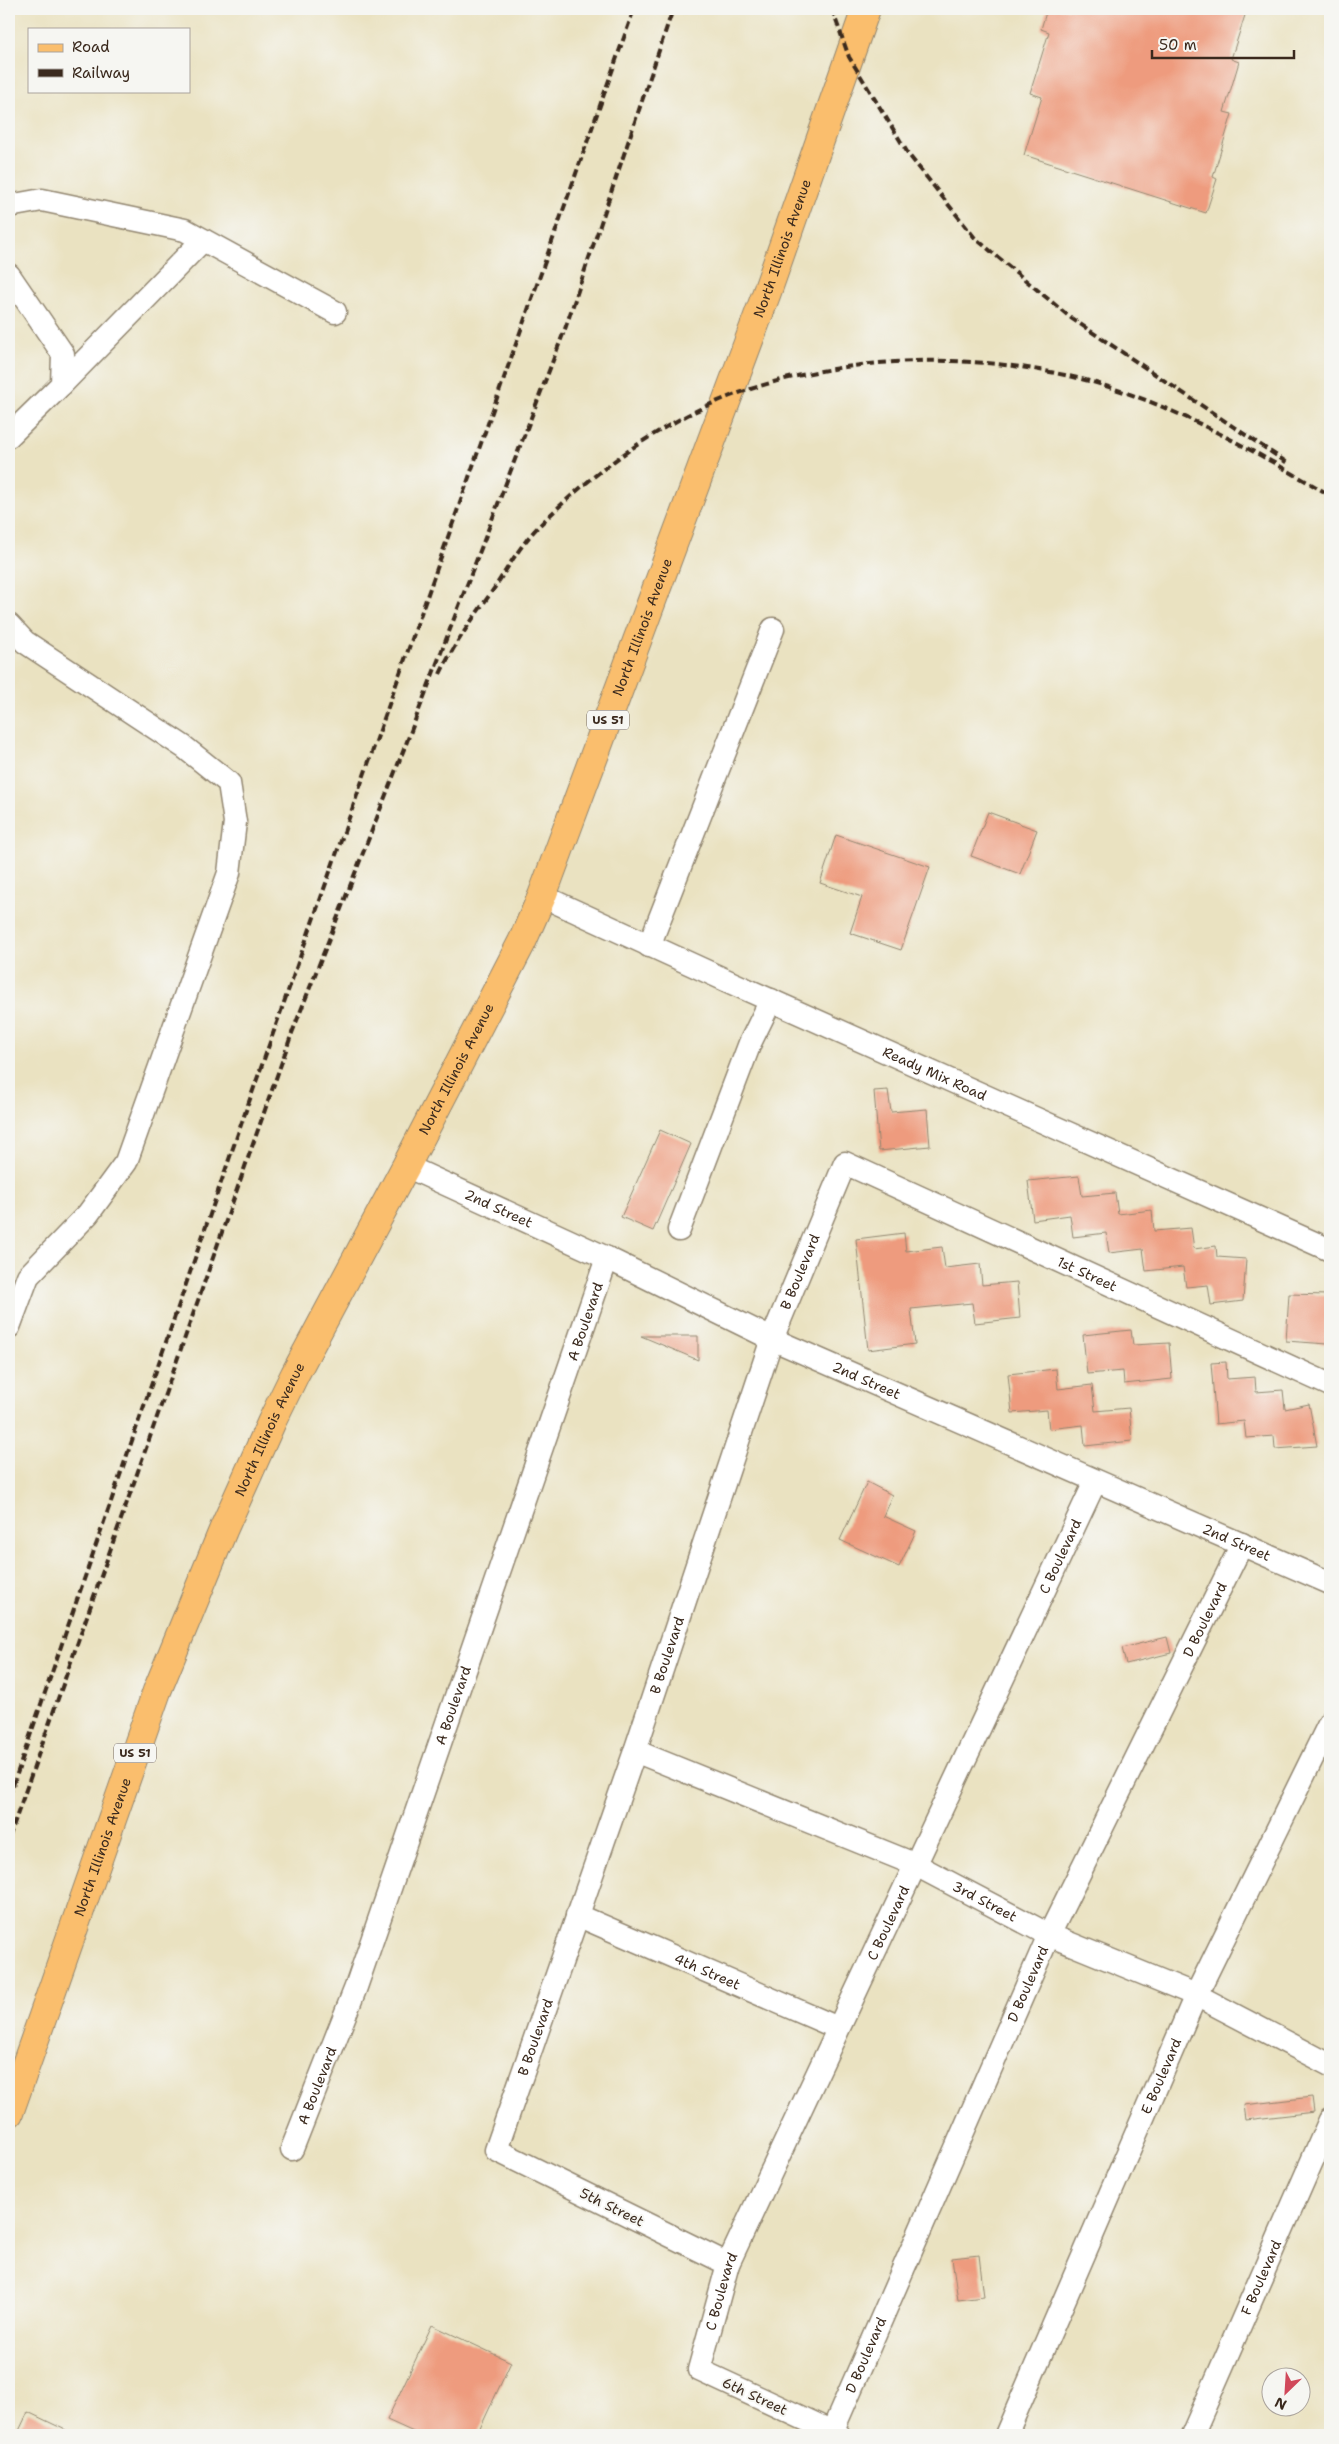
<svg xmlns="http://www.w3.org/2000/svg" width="1339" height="2444" font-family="'Shantell Sans',sans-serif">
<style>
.building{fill:#ee9b7e}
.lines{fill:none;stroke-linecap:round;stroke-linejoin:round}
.street-casing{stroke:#928670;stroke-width:25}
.primary-casing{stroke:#928670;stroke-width:30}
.street{stroke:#fff;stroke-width:22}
.primary{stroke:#fabe6d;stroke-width:28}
.rail{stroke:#3b2a1e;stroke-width:4;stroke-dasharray:8 4;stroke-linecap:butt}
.labels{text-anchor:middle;stroke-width:4;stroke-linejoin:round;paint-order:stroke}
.shield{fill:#f6f6f2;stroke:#73675e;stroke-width:1}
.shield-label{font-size:12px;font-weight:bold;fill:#3b2a1e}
.street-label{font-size:14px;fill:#3b2a1e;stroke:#f6f6f2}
</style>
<rect width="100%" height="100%" fill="#f6f6f2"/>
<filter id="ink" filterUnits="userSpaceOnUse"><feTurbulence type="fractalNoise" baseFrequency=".02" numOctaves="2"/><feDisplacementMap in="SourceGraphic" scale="10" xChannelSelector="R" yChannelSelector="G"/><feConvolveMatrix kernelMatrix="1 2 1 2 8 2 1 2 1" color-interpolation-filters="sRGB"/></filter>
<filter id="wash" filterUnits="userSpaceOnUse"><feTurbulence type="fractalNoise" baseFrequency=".0096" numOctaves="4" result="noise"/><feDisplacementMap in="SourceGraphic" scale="20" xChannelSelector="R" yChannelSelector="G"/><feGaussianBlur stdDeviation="1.12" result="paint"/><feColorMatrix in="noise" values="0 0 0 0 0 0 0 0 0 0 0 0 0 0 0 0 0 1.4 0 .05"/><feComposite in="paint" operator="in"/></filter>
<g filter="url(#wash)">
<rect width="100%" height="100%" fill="#eae2c1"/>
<g id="blocks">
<!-- building -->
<g class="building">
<polygon points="1047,9 1247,9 1231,59 1239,62 1224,112 1232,114 1213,177 1217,179 1206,213 1024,155 1042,97 1030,93 1049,32 1041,29"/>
<polygon points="988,812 1037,830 1020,874 971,856"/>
<polygon points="836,835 930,867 901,950 850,933 862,897 820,883"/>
<polygon points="888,1090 891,1112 927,1109 930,1146 879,1151 874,1091"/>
<polygon points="660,1130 691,1144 653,1231 621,1217"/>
<polygon points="1079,1176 1082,1196 1115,1193 1118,1214 1152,1210 1154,1231 1191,1228 1194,1249 1216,1246 1217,1257 1246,1259 1243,1301 1211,1305 1208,1285 1186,1287 1183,1267 1146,1271 1143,1249 1109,1253 1106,1233 1073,1237 1070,1215 1033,1220 1028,1181"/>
<polygon points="904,1233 906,1251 942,1247 945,1268 980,1264 982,1285 1017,1282 1020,1318 975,1323 972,1303 911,1309 915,1344 868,1350 856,1239"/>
<polygon points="1289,1294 1328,1295 1328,1344 1286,1341"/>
<polygon points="1131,1330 1133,1345 1169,1343 1172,1379 1124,1384 1123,1371 1087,1374 1083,1335"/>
<polygon points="641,1336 698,1336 698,1360"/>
<polygon points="1226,1362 1227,1379 1255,1377 1256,1392 1283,1390 1285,1409 1309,1404 1317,1446 1275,1449 1274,1436 1246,1438 1244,1421 1216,1424 1211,1363"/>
<polygon points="1056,1369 1058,1389 1092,1385 1095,1411 1129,1408 1132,1441 1085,1446 1083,1425 1049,1429 1047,1410 1012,1413 1008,1374"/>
<polygon points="867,1482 892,1495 883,1516 916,1531 899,1567 840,1540"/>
<polygon points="1167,1637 1171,1653 1126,1664 1122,1648"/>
<polygon points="1312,2097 1314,2112 1246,2120 1244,2105"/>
<polygon points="979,2255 984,2297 958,2300 952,2258"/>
<polygon points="432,2325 511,2362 477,2435 420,2435 387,2420"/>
<polygon points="28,2412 76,2435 17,2435"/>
</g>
</g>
</g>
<g filter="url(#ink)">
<use href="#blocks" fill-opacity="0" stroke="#928670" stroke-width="1"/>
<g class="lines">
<!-- street casing -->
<g class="street-casing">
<g id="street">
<polyline points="9,206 42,200 185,230 335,312"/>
<polyline points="9,275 63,354 62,384 9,436"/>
<polyline points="62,384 203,240"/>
<polyline points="9,625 25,642 184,747 229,783 235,822 229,873 126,1162 88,1214 28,1276 9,1327"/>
<path id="s1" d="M542 896 732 983 1330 1250"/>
<polyline points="649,946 773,629"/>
<path id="s2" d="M406 1166 607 1258 772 1339 1330 1583"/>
<polyline points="679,1230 750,1043 771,1000"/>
<path id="s3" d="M635 1751 914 1864 1049 1935 1196 1995 1330 2065"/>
<path id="s4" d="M577 1915 838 2028"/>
<path id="s5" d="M292 2149 356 1987 607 1258"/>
<path id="s6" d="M728 2264 496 2150 635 1751 772 1339 845 1163 1330 1385"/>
<path id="s7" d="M832 2432 1049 1935 1242 1544"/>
<path id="s8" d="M839 2435 699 2370 728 2264 1095 1482"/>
<path id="s9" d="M1006 2435 1196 1995 1330 1722"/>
<path id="s10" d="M1192 2435 1330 2120"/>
</g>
</g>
<!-- primary casing -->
<g class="primary-casing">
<g id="primary">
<path id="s11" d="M9 2113 157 1691 224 1528 272 1421 295 1374 406 1166 522 942 542 896 767 292 866 9"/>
</g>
</g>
<!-- street -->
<use href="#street" class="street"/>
<!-- primary -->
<use href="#primary" class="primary"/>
<!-- rail -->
<g class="rail">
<polyline points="832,9 849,57 909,155 975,238 1071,318 1289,464"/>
<path d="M440 674C454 644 474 617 493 590 507 569 521 544 539 526 592 473 658 424 728 397 841 354 974 350 1089 381 1175 405 1254 451 1330 495"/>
<polyline points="9,1797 244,1116 634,9"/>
<polyline points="9,1838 292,1033 406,744 565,329 673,9"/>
</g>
</g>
</g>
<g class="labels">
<!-- shield labels -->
<g class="shield">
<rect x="587" y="710.5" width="42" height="19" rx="4"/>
<rect x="114" y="1743.5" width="42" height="19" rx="4"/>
</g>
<g class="shield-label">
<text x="608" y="724">US 51</text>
<text x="135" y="1757">US 51</text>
</g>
<!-- street labels -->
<g class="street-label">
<text dy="5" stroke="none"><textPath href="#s11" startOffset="2022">North Illinois Avenue</textPath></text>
<text dy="5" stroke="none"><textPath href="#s11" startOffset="1618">North Illinois Avenue</textPath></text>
<text dy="5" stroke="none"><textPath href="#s11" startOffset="1138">North Illinois Avenue</textPath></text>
<text dy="5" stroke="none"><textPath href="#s1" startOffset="431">Ready Mix Road</textPath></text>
<text dy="5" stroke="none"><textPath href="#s2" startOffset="102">2nd Street</textPath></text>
<text dy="5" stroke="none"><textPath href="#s6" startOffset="1188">B Boulevard</textPath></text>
<text dy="5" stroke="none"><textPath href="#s6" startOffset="1572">1st Street</textPath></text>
<text dy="5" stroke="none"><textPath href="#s5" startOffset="878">A Boulevard</textPath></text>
<text dy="5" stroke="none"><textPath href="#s2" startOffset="508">2nd Street</textPath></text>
<text dy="5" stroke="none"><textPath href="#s11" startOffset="732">North Illinois Avenue</textPath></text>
<text dy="5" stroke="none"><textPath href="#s2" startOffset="912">2nd Street</textPath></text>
<text dy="5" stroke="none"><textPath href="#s8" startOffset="1046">C Boulevard</textPath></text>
<text dy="5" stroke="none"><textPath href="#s7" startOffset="894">D Boulevard</textPath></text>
<text dy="5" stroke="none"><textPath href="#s6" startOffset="782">B Boulevard</textPath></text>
<text dy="5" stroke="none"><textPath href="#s5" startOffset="472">A Boulevard</textPath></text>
<text dy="5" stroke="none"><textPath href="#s11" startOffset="282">North Illinois Avenue</textPath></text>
<text dy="5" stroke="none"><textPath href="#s3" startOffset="381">3rd Street</textPath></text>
<text dy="5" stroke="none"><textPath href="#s8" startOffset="641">C Boulevard</textPath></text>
<text dy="5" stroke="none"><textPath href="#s4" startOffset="142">4th Street</textPath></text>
<text dy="5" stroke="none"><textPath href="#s7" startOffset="489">D Boulevard</textPath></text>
<text dy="5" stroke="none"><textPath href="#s6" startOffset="378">B Boulevard</textPath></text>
<text dy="5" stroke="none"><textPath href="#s9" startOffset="391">E Boulevard</textPath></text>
<text dy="5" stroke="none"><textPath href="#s5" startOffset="68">A Boulevard</textPath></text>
<text transform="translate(612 2207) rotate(26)" y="5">5th Street</text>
<text dy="5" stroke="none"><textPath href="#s10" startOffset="172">F Boulevard</textPath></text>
<text dy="5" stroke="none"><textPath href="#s8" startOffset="236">C Boulevard</textPath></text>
<text dy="5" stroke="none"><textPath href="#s7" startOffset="84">D Boulevard</textPath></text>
<text transform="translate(755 2396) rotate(25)" y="5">6th Street</text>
</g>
</g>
<!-- margin -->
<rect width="1339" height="2444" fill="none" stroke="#f6f6f2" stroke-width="30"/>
<!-- legend -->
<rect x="28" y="28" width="162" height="65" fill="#f6f6f2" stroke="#aba49d"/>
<rect x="38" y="44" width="25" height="8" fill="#fabe6d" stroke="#aba49d"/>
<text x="72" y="52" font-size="15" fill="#3b2a1e">Road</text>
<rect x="38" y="69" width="25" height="8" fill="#3b2a1e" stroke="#aba49d"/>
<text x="72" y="78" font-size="15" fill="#3b2a1e">Railway</text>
<!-- north arrow -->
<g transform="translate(1286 2392) rotate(205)"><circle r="24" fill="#f6f6f2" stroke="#aba49d"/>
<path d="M0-4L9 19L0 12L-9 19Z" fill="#d1495b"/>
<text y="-8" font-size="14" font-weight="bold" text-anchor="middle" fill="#3b2a1e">N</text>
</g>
<!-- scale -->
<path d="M1152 50v8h142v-8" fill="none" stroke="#3b2a1e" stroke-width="2.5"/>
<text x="1159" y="50" font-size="15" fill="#3b2a1e" stroke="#f6f6f2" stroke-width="4" paint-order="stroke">50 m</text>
</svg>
